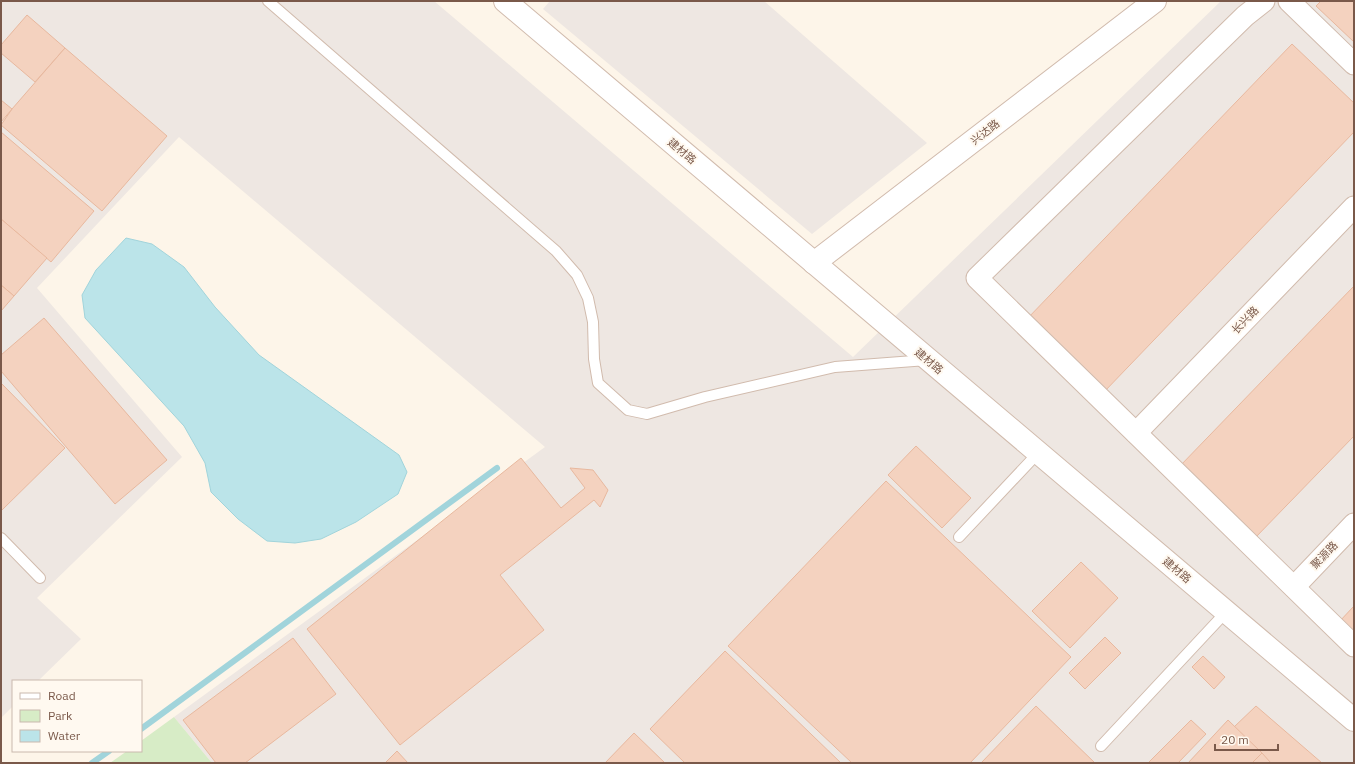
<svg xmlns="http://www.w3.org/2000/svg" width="1355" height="764" font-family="'IBM Plex Sans','Noto Sans SC',sans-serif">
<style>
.industrial{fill:#eee7e2}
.green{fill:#d7ecc6}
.water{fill:#bbe4e9;stroke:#a1d4db}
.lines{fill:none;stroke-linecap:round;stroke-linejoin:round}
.stream{stroke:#a1d4db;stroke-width:6}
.building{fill:#f4d2bf;stroke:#e8b89e}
.service-casing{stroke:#d1bbad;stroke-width:12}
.minor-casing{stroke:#d1bbad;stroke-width:23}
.tertiary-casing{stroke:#d1bbad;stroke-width:24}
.service{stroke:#fff;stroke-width:10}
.minor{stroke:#fff;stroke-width:21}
.tertiary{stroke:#fff;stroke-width:22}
.labels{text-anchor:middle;stroke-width:4;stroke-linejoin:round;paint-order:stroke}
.street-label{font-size:11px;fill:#7a594a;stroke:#fff9f0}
</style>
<rect width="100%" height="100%" fill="#fdf5e9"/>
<!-- industrial -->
<g class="industrial">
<polygon points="1,1 434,1 853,357 1221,1 1354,1 1354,763 212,763 174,717 545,447 179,137 37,288 182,457 37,598 81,639 38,681 13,681 13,706 1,718"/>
<polygon points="550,1 764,1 927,143 812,234 543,9"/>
</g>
<!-- green -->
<polygon class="green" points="174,717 212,763 110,763 127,751 141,751 141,741"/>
<!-- water -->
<polygon class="water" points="126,238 152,244 184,267 215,307 259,355 399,455 407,472 398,494 356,522 321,539 295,543 267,541 238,519 211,492 205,463 184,426 85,318 82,295 96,270"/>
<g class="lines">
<!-- stream -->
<g class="stream">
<polyline points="141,729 497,468"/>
<polyline points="92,763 109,751"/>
</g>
</g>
<!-- building -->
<g class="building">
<polygon points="1321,1 1354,1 1354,42 1316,6"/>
<polygon points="27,15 65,48 35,82 1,53 1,45"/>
<polygon points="1292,44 1354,103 1354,132 1103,393 1026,320"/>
<polygon points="65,48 167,136 102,211 1,125 12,109"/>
<polygon points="1,100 12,109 1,122"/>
<polygon points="1,132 94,211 51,262 1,219"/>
<polygon points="1,219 47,258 14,296 1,285"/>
<polygon points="1,285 14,296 1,311"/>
<polygon points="1354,286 1354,436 1254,539 1179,467"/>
<polygon points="44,318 167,460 115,504 1,371 1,355"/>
<polygon points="1,383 65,448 1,511"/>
<polygon points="916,446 971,498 942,528 888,475"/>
<polygon points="521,458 561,508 585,488 570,468 593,470 608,490 600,507 594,500 500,575 544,630 400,745 307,629"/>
<polygon points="886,481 1071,657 970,763 852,763 728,646"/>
<polygon points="1081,562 1118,598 1070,648 1032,611"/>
<polygon points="1354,606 1354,636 1339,622"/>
<polygon points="1105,637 1121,653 1085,689 1069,673"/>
<polygon points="293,638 336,694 245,763 216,763 183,720"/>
<polygon points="725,651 841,763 685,763 650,729"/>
<polygon points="1203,656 1225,677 1214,689 1192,667"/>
<polygon points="1036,706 1095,763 981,763"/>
<polygon points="1256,706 1322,763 1271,763 1234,727"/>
<polygon points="1191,720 1206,734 1178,763 1148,763"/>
<polygon points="1228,720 1262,753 1252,763 1188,763"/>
<polygon points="634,733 665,763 605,763"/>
<polygon points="397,751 408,763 385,763"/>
<polygon points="1262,753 1271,763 1252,763"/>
</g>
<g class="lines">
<!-- service casing -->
<g class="service-casing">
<g id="service">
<polyline points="268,1 556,251 577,275 588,298 593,322 594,359 598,383 628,410 647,414 705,397 835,367 927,360"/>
<polyline points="959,537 1038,453"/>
<polyline points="1,538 40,578"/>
<polyline points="1101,746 1226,612"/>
</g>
</g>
<!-- minor casing -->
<g class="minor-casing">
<g id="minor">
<polyline points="1264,1 1245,16 977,278 1354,646"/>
<polyline points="1289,1 1354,64"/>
<polyline points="1136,433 1354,207"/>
<polyline points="1294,587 1354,524"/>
</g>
</g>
<!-- tertiary casing -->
<g class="tertiary-casing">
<g id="tertiary">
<polyline points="505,1 1354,720"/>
<polyline points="814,263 1155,1"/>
</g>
</g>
<!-- service -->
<use href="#service" class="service"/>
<!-- minor -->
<use href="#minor" class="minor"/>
<!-- tertiary -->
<use href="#tertiary" class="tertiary"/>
</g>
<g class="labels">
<!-- street labels -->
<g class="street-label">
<text transform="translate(985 132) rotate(-38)" y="4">兴达路</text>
<text transform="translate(682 151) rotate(40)" y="4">建材路</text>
<text transform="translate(1245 320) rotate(-46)" y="4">长兴路</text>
<text transform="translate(929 361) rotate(40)" y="4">建材路</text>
<text transform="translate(1324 555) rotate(-46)" y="4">聚源路</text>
<text transform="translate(1177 570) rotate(40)" y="4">建材路</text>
</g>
</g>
<!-- border -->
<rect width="1355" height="764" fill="none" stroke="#7a594a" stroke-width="4"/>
<!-- legend -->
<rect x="12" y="680" width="130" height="72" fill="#fff9f0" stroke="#cab9ae"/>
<rect x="20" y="693" width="20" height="6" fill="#ffffff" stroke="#cab9ae"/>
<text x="48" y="700" font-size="12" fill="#7a594a">Road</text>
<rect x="20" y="710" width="20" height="12" fill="#d7ecc6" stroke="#cab9ae"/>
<text x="48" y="720" font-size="12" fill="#7a594a">Park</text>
<rect x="20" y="730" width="20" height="12" fill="#bbe4e9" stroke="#cab9ae"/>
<text x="48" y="740" font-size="12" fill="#7a594a">Water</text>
<!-- scale -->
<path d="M1215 744v6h63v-6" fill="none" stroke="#7a594a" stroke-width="2"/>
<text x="1221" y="744" font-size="12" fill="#7a594a" stroke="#fff9f0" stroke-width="3" paint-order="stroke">20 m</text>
</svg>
